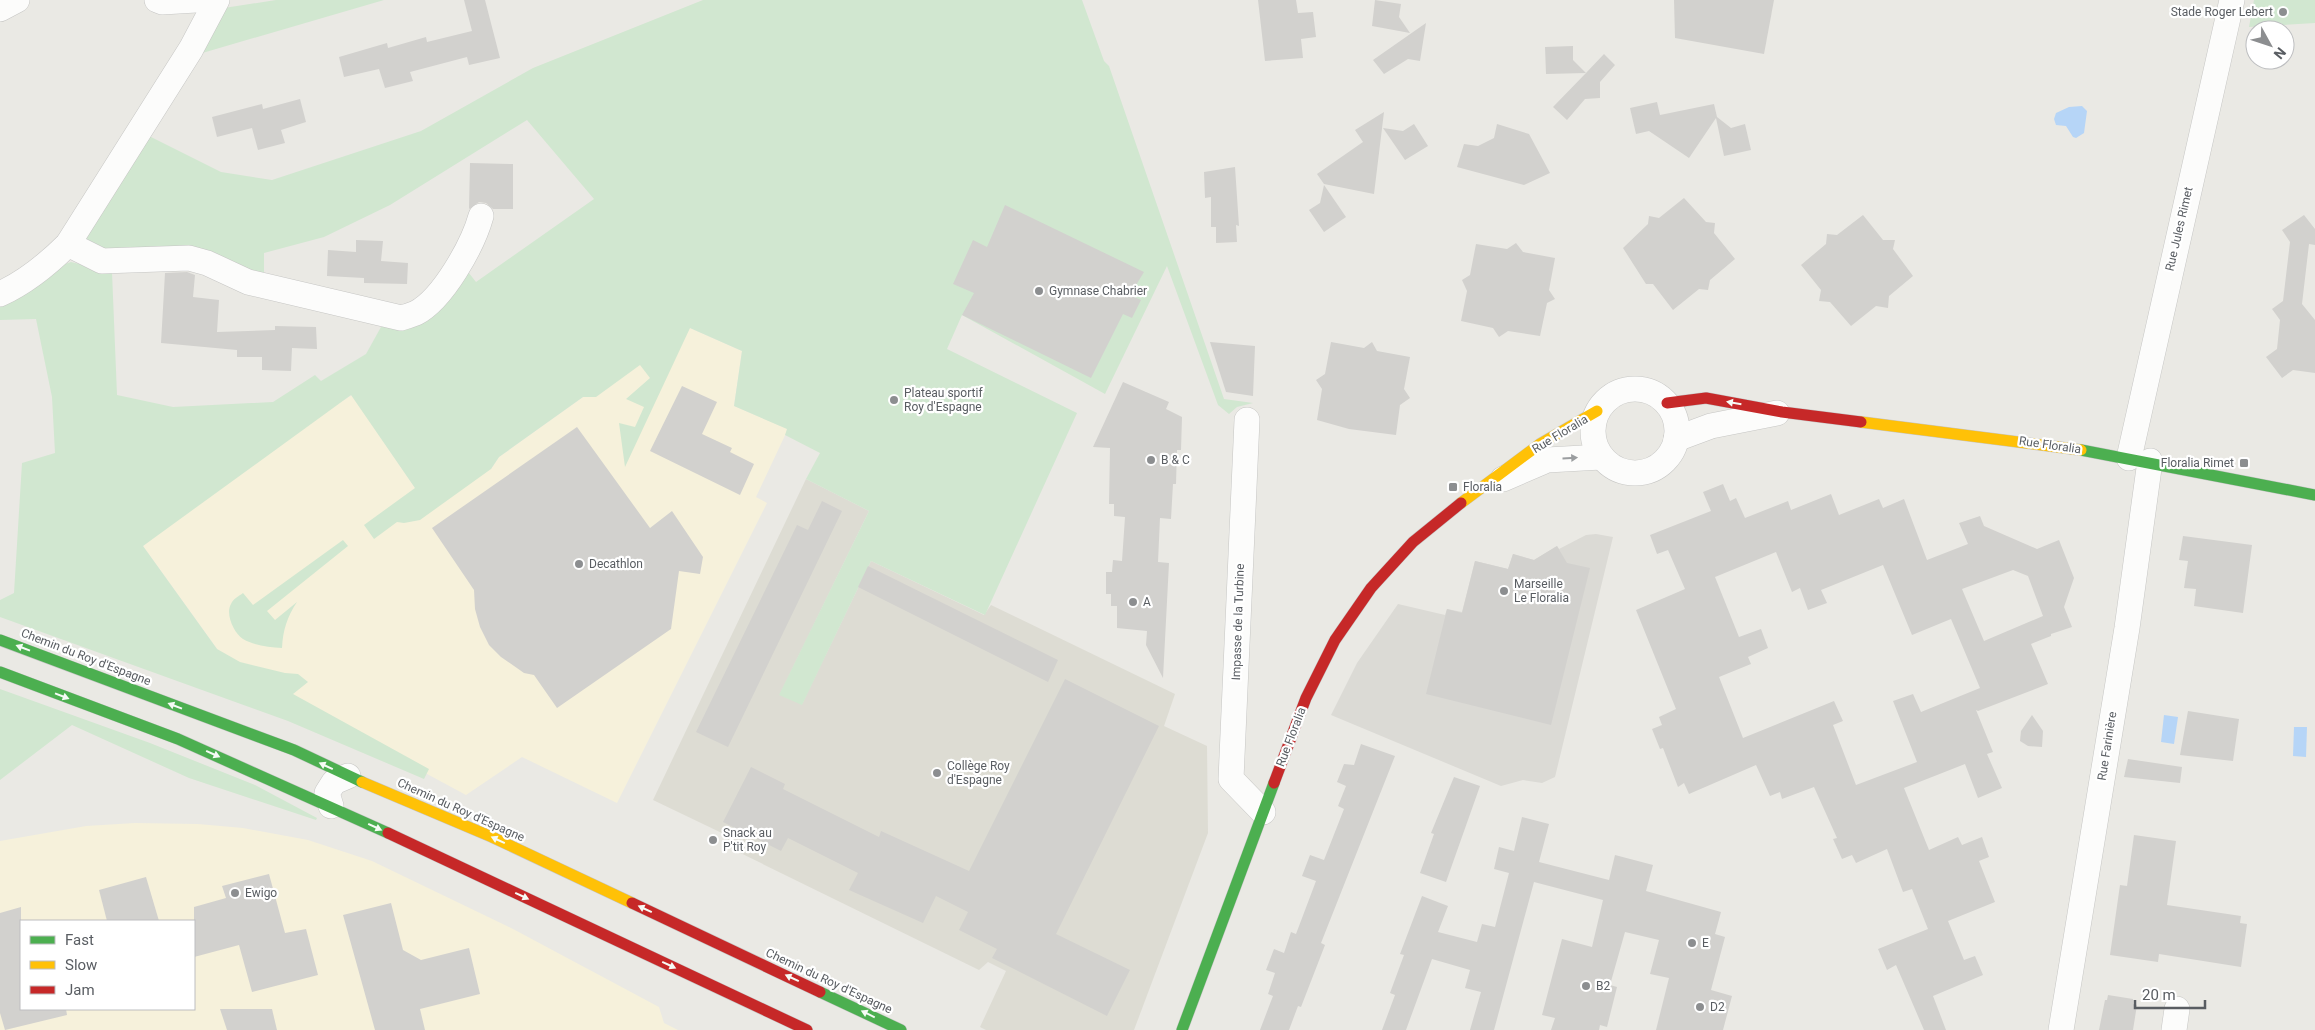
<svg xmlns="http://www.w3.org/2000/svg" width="2315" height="1030" font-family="Roboto,sans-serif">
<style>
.commercial{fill:#f6f1db;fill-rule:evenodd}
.industrial{fill:#dbdad5}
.education{fill:#dddcd3}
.green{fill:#d1e7d0}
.water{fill:#b6d5f7}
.building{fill:#d2d1ce;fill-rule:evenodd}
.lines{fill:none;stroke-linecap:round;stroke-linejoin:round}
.street-casing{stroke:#c6c6c4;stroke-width:26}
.fast-casing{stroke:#c5c5c5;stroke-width:12}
.slow-casing{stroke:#c5c5c5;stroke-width:12}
.jam-casing{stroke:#c5c5c5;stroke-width:12}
.street{stroke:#fcfcfb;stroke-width:25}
.fast{stroke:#4caf50;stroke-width:11}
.slow{stroke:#ffc107;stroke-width:11}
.jam{stroke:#c62828;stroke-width:11}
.oneway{fill:#f6fbf6}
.oneway2{fill:#9a9d9f}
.poi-dot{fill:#8c8e90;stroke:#fff;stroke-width:2}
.labels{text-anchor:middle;stroke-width:4.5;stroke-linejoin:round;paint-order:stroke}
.poi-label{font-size:12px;fill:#595d62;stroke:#fff;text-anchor:start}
.street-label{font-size:12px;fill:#595d62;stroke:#fff}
</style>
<rect width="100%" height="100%" fill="#eae9e4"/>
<!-- commercial -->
<g class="commercial">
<polygon points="690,328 742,351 734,406 788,429 756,497 767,503 617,803 522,757 466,795 238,672 217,649 143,546 273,444 352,395 415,488 491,469 499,457 583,397 596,396"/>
<path d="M135 823 198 824 243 828 308 840 372 861 513 929 659 1007 664 1023 678 1030H0V841L86 826ZM21 921H194V1009H21Z"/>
</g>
<!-- industrial -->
<polygon class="industrial" points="1596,534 1613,537 1555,777 1542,783 1523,780 1501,786 1331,715 1357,663 1398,604 1445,615 1447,609 1462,612 1475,561 1508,569 1513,554 1534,560 1557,546 1559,549 1586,535"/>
<!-- education -->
<polygon class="education" points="806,479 869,511 780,694 802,704 871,561 984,615 991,605 1175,694 1164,726 1207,746 1208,833 1134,1030 986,1030 980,1027 1006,971 988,962 979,970 724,845 726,835 653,800"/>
<!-- green -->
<g class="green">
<polygon points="276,0 384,0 199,54 224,8"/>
<polygon points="703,0 1082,0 1104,61 1109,66 1224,399 1253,403 1237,407 1229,414 1218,405 1167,266 1105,394 962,315 947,349 1077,413 985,615 871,561 802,705 779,695 869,511 806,479 820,453 785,435 787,429 734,406 742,351 690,328 625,467 619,423 635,427 644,407 626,399 650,378 640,365 596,397 583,397 499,457 491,469 420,520 404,523 397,522 374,539 364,525 415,488 351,395 143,546 217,649 240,662 285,673 298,674 308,682 293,694 429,769 424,779 288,721 0,617 0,600 14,593 22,463 55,453 52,397 36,319 0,320 0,303 62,265 71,262 112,272 117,395 173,407 273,402 315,375 321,381 366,354 381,327 404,327 465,268 476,282 594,199 527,120 390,205 324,237 264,253 264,274 227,261 99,256 81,241 147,135 221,172 272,180 421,131 533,68"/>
<polygon points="2254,0 2315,0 2315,23 2249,27"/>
<path d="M343 540 348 546 267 611 275 620 297 602C287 617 283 630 282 648 269 647 255 646 243 639 234 633 225 614 231 604 233 599 239 596 243 593L253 605Z"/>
<polygon points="0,689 150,743 255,785 317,818 316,820 189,778 72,725 0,780"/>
</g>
<!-- water -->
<g class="water">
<polygon points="2082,106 2087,111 2084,133 2076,138 2073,137 2066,126 2056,125 2054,119 2056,113 2069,107"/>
<polygon points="2164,715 2178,717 2174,744 2161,742"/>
<polygon points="2294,727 2307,727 2306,757 2293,756"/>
</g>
<!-- building -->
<g class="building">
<polygon points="464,0 485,0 500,58 469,65 467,57 410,72 413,81 385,88 379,69 344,77 339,57 387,43 388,48 426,37 427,42 472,31"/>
<polygon points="1258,0 1296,0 1298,13 1313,12 1316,37 1301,39 1303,58 1265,61"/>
<polygon points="1375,0 1401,4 1399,17 1410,33 1372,26"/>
<polygon points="1674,0 1774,0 1764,54 1675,38"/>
<polygon points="1426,23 1420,61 1408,59 1384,74 1373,60"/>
<polygon points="1573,46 1573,60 1586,73 1604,54 1615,65 1600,82 1600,98 1585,99 1567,120 1553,107 1586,73 1546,74 1545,47"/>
<polygon points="300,99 306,122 281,130 285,143 258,150 252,128 217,137 212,117 262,104 263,109"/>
<polygon points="1657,102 1660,115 1714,104 1717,117 1731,128 1745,124 1751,150 1724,156 1716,118 1689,158 1649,131 1636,134 1630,108"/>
<polygon points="1384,112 1374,194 1324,184 1317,174 1363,142 1355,130"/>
<polygon points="1414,124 1428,146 1405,160 1383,128 1403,131"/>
<polygon points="1497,124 1529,134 1550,173 1524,185 1457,167 1464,144 1478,146 1494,138"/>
<polygon points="470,163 513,164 513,209 493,209 486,203 479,202 469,209"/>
<polygon points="1235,167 1239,226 1236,225 1237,242 1216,243 1216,227 1211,227 1211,197 1205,198 1204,172"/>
<polygon points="1324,185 1346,217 1324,232 1309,210 1320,203"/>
<polygon points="1684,198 1706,222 1715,223 1714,233 1735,259 1710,280 1708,290 1699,289 1673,310 1653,284 1646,284 1623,248 1648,224 1649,216 1659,218"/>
<polygon points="1005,205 1144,272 1130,295 1141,300 1132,318 1123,314 1091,378 962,315 974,293 953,284 973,240 987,247"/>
<polygon points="1863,215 1883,240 1895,240 1893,249 1913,276 1889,296 1888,308 1876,306 1851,326 1830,302 1819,301 1821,290 1801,265 1826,244 1827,234 1837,235"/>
<polygon points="2304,215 2315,229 2315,245 2309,244 2302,304 2315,320 2315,373 2293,370 2282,378 2266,357 2277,349 2280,320 2272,309 2283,301 2290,242 2282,230"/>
<polygon points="356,240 383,241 381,261 408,263 407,284 364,283 364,278 327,276 328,250 356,252"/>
<polygon points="1516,243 1523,252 1555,258 1549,290 1555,299 1547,303 1540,336 1508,331 1499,337 1493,328 1461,321 1467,291 1462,280 1470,275 1476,244 1507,249"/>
<polygon points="187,272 195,275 193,297 219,300 217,332 275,330 275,326 316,327 317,349 292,348 291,371 262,370 262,357 237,357 237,350 161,343 165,273"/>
<polygon points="1210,342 1255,346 1253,396 1226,392"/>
<polygon points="1331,342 1364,348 1372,342 1377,351 1410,357 1404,389 1410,398 1400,405 1396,435 1349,429 1317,420 1322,389 1316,380 1325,374"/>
<polygon points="1123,382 1169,402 1166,409 1182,417 1181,450 1177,450 1176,484 1173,484 1171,519 1160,518 1158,562 1169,563 1163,678 1146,645 1147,631 1117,628 1117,606 1111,606 1111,594 1106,594 1106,572 1112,572 1113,560 1122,561 1125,517 1114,516 1114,504 1109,504 1110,448 1093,447"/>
<polygon points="682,386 717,402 702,434 732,448 730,452 754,464 740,495 650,451"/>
<polygon points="577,427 650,528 672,511 703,557 700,574 679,571 671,629 557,708 534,675 524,673 501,657 489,645 480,627 475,609 474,590 432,528"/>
<path d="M1723 484 1730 501 1736 498 1745 518 1788 501 1791 510 1831 494 1839 515 1879 499 1883 508 1904 499 1927 560 1968 544 1959 523 1980 516 1984 526 2037 549 2059 540 2074 578 2064 607 2072 627 2051 634V636L2031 644 2048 684 1978 711 1976 710 1993 752 1987 754 2002 788 1978 798 1965 764 1904 788 1929 850 1958 837 1962 845 1982 837 1989 857 1979 861 1995 902 1948 921 1964 960 1975 956 1983 975 1933 996 1946 1030H1924L1896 965 1887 970 1878 949 1928 929 1912 889 1903 892 1887 849 1856 863 1852 855 1842 859 1833 839 1837 838 1814 787 1782 799 1780 792 1770 796 1756 765 1689 794 1684 783 1678 787 1663 748 1660 749 1652 729 1662 725 1659 717 1676 709 1636 610 1685 589 1668 550 1657 554 1650 535 1711 511 1703 492ZM1776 552 1792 592 1800 588 1808 610 1827 603 1821 590 1883 565 1912 635 1951 619 1980 688 1921 712 1913 694 1893 701 1917 762 1856 785 1833 725 1843 721 1834 701 1743 738 1719 677 1751 664 1748 657 1768 648 1761 629 1739 637 1715 577ZM2013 570 2028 576 2043 616 1984 641 1962 589Z"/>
<polygon points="822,501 842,511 728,747 696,732 797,525 808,530"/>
<polygon points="2183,536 2252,545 2243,613 2194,606 2196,589 2184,588 2188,561 2179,560"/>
<polygon points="1557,546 1567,563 1590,568 1551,725 1426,694 1447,609 1462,613 1475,561 1508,569 1513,554 1534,560"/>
<polygon points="868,566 1058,660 1048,682 858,587"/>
<polygon points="1065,679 1159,726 1056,934 1130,970 1107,1016 992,958 997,949 959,930 968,912 936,896 923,923 849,890 858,873 788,838 781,851 723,822 751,767 785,784 783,789 879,837 881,831 969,871"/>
<polygon points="2188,711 2239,719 2233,761 2180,755"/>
<polygon points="2032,715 2043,731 2042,747 2028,746 2020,741 2021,731"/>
<polygon points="1361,744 1395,756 1321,943 1325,945 1301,1007 1298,1006 1289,1030 1260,1030 1273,996 1268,994 1275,973 1266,970 1274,949 1284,953 1291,932 1296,934 1316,881 1302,876 1310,855 1324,860 1344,809 1338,806 1346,786 1337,782 1344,764 1354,765"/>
<polygon points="2128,759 2182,767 2180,783 2124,777"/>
<polygon points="1454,777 1480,786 1446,882 1420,873 1434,834 1431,833"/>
<polygon points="1522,817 1549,824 1539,862 1609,880 1615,855 1653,865 1646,891 1721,912 1715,934 1725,937 1711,990 1732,996 1723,1030 1656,1030 1669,978 1650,974 1659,940 1625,932 1610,985 1617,987 1607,1027 1600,1025 1599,1030 1551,1030 1555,1018 1542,1015 1562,939 1592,947 1603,900 1534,882 1494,1030 1470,1030 1481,992 1465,988 1470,970 1432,959 1406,1030 1382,1030 1395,995 1390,993 1404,955 1400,954 1422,896 1448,906 1438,932 1477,942 1482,924 1495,927 1509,873 1494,869 1499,847 1514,851"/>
<polygon points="2134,835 2176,841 2167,905 2241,916 2240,923 2247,924 2241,967 2159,954 2158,962 2110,955 2120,885 2127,886"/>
<polygon points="269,874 285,933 306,929 318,975 252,992 239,945 194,957 194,907 226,898 222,886"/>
<polygon points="146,877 159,921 107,921 99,890"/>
<polygon points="391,903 403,950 421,960 469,948 480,994 420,1009 425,1030 375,1030 343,915"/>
<polygon points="21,907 21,1009 66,1009 67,1015 5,1030 0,1013 0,913"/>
<polygon points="2108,995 2133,999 2133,1004 2137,1005 2133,1030 2099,1030 2105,1000 2107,1000"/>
<polygon points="220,1009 272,1009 277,1030 227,1030"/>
</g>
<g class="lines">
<!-- street casing -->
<g class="street-casing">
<g id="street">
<polyline points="157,0 162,2 196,0"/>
<polyline points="0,9 17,0"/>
<path d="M68 244 102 261 189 258 207 263 248 282 401 318C405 317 411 315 416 313 443 299 473 245 481 216"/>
<path d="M0 294C26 282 48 264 68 244L191 49 217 0"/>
<circle cx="1635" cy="431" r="42"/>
<polyline points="1247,420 1231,779 1263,812"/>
<polyline points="1676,439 1711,426 1777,413"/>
<polyline points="2129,458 2232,0"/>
<polyline points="1503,479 1547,460 1601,457"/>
<polyline points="331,806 327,793 334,782 348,776"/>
<polyline points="2061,1030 2127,628 2150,461"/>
<polyline points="2174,1030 2177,1009"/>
</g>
</g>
<!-- fast casing -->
<g class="fast-casing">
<g id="fast">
<polyline points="2081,450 2315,495"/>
<polyline points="0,640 294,750 362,782"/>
<polyline points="0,672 178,739 388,833"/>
<polyline points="820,992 901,1030"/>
<polyline points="1182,1030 1274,783"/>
</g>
</g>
<!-- slow casing -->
<g class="slow-casing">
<g id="slow">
<polyline points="1861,422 2081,450"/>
<polyline points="1461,503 1540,444 1597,411"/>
<polyline points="362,782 492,837 632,903"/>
</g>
</g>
<!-- jam casing -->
<g class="jam-casing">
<g id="jam">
<polyline points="1667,403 1706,398 1782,412 1861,422"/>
<polyline points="1274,783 1306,698 1335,640 1371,588 1413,542 1461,503"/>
<polyline points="388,833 807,1030"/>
<polyline points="632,903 820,992"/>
</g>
</g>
<!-- street -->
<use href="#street" class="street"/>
<!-- fast -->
<use href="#fast" class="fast"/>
<!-- slow -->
<use href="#slow" class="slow"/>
<!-- jam -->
<use href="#jam" class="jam"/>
</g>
<!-- one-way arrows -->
<defs><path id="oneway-solid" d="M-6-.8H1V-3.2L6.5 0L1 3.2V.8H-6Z" transform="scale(1.25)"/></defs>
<g class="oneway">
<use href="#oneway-solid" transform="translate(1734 403) rotate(-170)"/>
<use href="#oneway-solid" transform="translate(23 648) rotate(-159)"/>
<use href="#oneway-solid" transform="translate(62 696) rotate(21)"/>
<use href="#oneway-solid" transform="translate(175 706) rotate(-159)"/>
<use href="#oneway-solid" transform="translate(213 754) rotate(24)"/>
<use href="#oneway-solid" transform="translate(326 766) rotate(-155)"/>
<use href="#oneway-solid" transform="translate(375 827) rotate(25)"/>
<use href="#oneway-solid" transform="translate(498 840) rotate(-155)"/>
<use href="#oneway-solid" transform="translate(522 896) rotate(25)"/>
<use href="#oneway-solid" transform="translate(645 909) rotate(-155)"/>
<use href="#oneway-solid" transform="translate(669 965) rotate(25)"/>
<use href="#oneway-solid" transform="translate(792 978) rotate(-155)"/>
<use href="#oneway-solid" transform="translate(868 1014) rotate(-154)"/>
</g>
<use class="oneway2" href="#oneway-solid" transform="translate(1570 458) rotate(-3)"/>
<!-- markers -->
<g class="poi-dot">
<circle cx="2283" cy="12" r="5"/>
<circle cx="1039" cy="291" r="5"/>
<circle cx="894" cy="400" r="5"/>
<circle cx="1151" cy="460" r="5"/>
<rect x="2239" y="458" width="10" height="10" rx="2.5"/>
<rect x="1448" y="482" width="10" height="10" rx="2.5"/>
<circle cx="579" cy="564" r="5"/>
<circle cx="1504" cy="591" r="5"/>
<circle cx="1133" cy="602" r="5"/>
<circle cx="937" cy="773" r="5"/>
<circle cx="713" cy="840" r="5"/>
<circle cx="235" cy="893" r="5"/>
<circle cx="1692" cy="943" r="5"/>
<circle cx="1586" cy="986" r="5"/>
<circle cx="1700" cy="1007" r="5"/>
</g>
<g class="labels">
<!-- poi labels -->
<g class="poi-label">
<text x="2273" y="16" text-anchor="end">Stade Roger Lebert</text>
<text x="1049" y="295">Gymnase Chabrier</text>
<text x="904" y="397">Plateau sportif<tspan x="904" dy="14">Roy d'Espagne</tspan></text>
<text x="1161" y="464">B &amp; C</text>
<text x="2234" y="467" text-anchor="end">Floralia Rimet</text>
<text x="1463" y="491">Floralia</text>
<text x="589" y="568">Decathlon</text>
<text x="1514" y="588">Marseille<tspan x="1514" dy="14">Le Floralia</tspan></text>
<text x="1143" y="606">A</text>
<text x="947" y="770">Collège Roy<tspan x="947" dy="14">d'Espagne</tspan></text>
<text x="723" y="837">Snack au<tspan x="723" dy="14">P'tit Roy</tspan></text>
<text x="245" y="897">Ewigo</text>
<text x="1702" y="947">E</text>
<text x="1596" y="990">B2</text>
<text x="1710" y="1011">D2</text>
</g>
<!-- street labels -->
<g class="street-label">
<text transform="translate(2179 229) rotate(-77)" y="4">Rue Jules Rimet</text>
<text transform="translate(1560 434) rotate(-31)" y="4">Rue Floralia</text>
<text transform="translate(2050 445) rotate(8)" y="4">Rue Floralia</text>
<text transform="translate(1238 622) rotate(-88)" y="4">Impasse de la Turbine</text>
<text transform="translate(86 657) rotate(21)" y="4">Chemin du Roy d'Espagne</text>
<text transform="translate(1291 737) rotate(-69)" y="4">Rue Floralia</text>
<text transform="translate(2107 746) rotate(-81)" y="4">Rue Farinière</text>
<text transform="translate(461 810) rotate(24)" y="4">Chemin du Roy d'Espagne</text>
<text transform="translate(829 981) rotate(25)" y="4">Chemin du Roy d'Espagne</text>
</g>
</g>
<!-- legend -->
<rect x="20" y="920" width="175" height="90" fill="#ffffff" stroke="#bdbec0"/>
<rect x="30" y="936" width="25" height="8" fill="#4caf50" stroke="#bdbec0"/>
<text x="65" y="945" font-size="15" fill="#595d62">Fast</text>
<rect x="30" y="961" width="25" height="8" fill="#ffc107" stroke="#bdbec0"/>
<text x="65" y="970" font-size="15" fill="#595d62">Slow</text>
<rect x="30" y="986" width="25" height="8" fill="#c62828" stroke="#bdbec0"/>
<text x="65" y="995" font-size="15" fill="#595d62">Jam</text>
<!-- north arrow -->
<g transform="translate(2270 45) rotate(130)"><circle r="24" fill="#ffffff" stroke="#bdbec0"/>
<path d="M0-4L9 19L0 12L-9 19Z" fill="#8c8e90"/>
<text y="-8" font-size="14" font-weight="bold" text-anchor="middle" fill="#595d62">N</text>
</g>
<!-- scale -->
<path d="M2135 1000v8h70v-8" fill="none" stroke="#595d62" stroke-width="2.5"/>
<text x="2142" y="1000" font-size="15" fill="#595d62" stroke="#ffffff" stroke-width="4" paint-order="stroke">20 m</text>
</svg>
